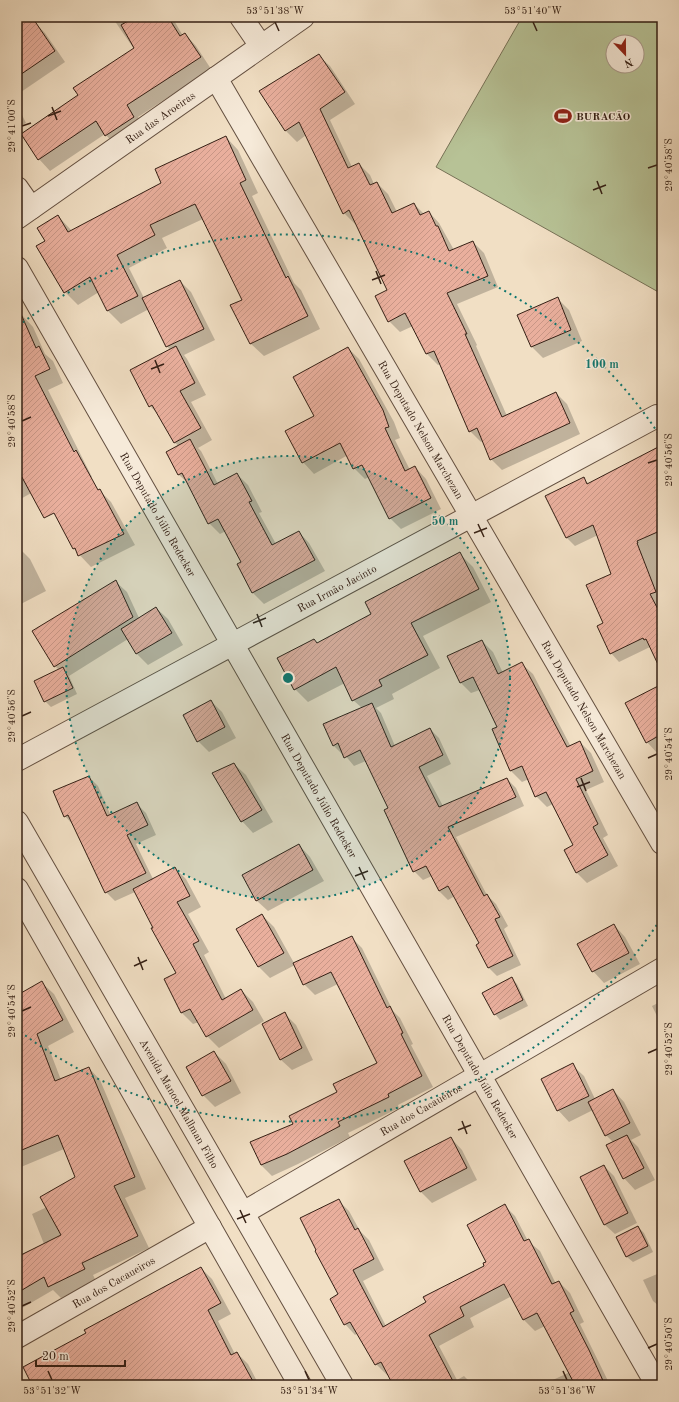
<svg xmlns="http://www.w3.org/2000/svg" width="679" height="1402" font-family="'Old Standard TT',serif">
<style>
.grass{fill:#b7c296;stroke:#767156;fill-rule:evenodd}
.shadow{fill:#0003}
.building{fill:url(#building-hatch);stroke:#352015}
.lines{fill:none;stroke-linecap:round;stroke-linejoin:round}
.minor-casing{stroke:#645041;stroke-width:24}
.tertiary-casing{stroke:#645041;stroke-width:24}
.minor{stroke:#f6ead9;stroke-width:22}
.tertiary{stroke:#f6ead9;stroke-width:22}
.ticks{fill:none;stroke:#352015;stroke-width:1.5}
.ring{fill:none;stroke:#0f766e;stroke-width:2;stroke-dasharray:2 4}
.labels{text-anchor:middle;stroke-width:3;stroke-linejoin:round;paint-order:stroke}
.poi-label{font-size:11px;font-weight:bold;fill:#352015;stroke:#f6ead9;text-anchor:start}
.street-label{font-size:11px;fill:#352015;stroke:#f6ead9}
.centre{fill:#0f766e;stroke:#f6ead9;stroke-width:2}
.ring-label{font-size:12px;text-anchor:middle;font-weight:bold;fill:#0f766e;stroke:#f6ead9;stroke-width:3;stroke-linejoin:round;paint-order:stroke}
.neatline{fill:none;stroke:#352015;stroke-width:1.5}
.ticks-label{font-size:10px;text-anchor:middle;fill:#352015}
</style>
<defs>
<pattern id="building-hatch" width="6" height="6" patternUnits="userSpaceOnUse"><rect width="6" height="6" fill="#e9af9d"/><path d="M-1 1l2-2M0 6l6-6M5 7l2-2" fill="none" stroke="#c89686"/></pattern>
</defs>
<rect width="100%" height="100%" fill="#f1dfc4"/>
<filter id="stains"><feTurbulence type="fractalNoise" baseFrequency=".005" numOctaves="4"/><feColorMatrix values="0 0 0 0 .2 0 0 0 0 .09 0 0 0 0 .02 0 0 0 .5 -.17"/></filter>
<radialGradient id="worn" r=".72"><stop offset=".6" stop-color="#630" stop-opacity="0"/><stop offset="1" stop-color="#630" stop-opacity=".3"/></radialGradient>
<!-- grass -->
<path class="grass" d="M522 17H662V294L436 167ZM613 42H637V66H613Z"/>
<!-- shadow -->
<g class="shadow">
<polygon points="17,17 23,17 34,22 45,33 65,62 21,92 17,88"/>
<polygon points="112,17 172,17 183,36 185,34 196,46 211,69 138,117 145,128 117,147 105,134 50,171 39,159 80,96 134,49"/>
<polygon points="319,56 330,66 355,104 330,120 352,167 359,164 370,175 374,184 377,183 388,194 397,212 414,204 424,214 429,212 439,223 454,250 473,242 484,253 498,287 457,304 477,345 476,346 507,416 556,393 567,404 580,434 502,470 491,459 483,441 481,442 470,431 440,364 438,365 427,354 413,326 400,332 389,321 388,290 356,223 355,224 344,213 306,135 297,142 286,131 260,92"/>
<polygon points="17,105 26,123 17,128"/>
<polygon points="226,137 238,150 258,193 252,196 294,283 301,290 320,329 264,356 251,344 232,305 243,300 203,219 162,238 167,248 129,268 144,298 180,281 191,292 215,340 184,355 187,359 206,395 191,402 212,440 198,448 201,451 218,484 237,474 248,485 262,512 259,513 276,544 299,532 309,543 325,571 264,604 253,593 238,565 243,562 226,531 220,534 209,523 190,485 179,475 167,452 179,446 175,443 161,417 150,406 170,350 167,346 149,309 121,324 108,311 99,292 78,305 65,292 37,246 46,241 58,216 72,231 163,183"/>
<polygon points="558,299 569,310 582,341 543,358 531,346"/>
<polygon points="20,313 33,327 45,354 53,361 63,383 48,390 92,477 42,501 33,492 17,501 17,315"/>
<polygon points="348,348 359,359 394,422 400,438 395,440 410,470 415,467 426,479 441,509 401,529 390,518 369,477 365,479 354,468 348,455 314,474 303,462 316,416"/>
<polygon points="662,446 662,589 660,591 662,601 658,603 662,610 662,671 650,647 619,662 611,653 604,624 612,575 598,535 575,546 566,537 583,478 589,484"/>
<polygon points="99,490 111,502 135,545 91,567 73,548"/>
<polygon points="17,546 30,559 46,591 17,606"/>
<polygon points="460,554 473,567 491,602 423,636 440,668 392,694 394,699 376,708 381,713 395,746 430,729 439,738 451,764 427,776 443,806 507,779 516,788 524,806 456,837 487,895 496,904 508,926 504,929 521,965 497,976 488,967 481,944 455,896 448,900 439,891 432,876 423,880 414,871 389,809 366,761 354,766 344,754 342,754 333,745 362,708 353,700 345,683 308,702 295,689 314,640 318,643 372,614"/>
<polygon points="115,581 127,592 139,618 156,608 168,619 183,645 148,665 137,654 128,639 69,676 77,694 51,707 45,701 59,670 55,666"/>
<polygon points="482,641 493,652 503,673 522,664 533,674 571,747 580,742 591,753 604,782 586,790 608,835 603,838 618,866 587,883 576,872 574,846 553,804 547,807 536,796 529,779 522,782 511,771 494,730 498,728 480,690 471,693 461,683"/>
<polygon points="662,685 662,752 658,754 647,742"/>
<polygon points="211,701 222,712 236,738 209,752 198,741"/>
<polygon points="234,764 246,775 273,822 253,833 242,821"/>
<polygon points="89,777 98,786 111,816 137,804 146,813 156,835 136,844 153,879 175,868 186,879 201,907 188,914 209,952 204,955 226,999 241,990 253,1002 264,1021 219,1048 207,1036 199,1022 193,1024 182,1013 165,980 178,973 135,892 115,901 106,892 74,826 65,816"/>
<polygon points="299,845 310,857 324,881 268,911 256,900"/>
<polygon points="262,915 274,927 294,963 351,937 362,948 393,1011 400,1018 413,1044 411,1045 433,1087 398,1105 399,1108 348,1133 350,1137 298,1164 272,1176 261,1165 252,1143 294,1124 378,1063 338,984 315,995 304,984 295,965 270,978 259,967 238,929"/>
<polygon points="614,925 625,937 640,964 604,983 593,971 578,944"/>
<polygon points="512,979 517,984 528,1006 500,1020 495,1014"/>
<polygon points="42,983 54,994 74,1032 48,1046 61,1080 89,1068 100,1080 146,1189 125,1198 149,1248 93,1275 96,1281 61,1298 53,1290 17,1311 17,1256 44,1244 32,1214 47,1207 76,1177 64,1149 21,1167 17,1163 17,996"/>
<polygon points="662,1001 662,1026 652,1006"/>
<polygon points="285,1014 296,1025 313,1060 292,1070 280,1059"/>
<polygon points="214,1052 226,1064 241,1093 215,1107 203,1095 188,1067"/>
<polygon points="572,1065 584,1076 595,1099 613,1090 624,1102 641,1135 631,1140 638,1147 655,1180 635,1190 624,1178 613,1142 606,1135 593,1110 569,1122 558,1110"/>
<polygon points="451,1138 462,1150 477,1180 432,1203 421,1192 405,1162"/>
<polygon points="604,1166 614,1176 637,1223 615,1234 605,1225 582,1178"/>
<polygon points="338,1200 349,1211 360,1231 369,1240 384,1270 363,1281 386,1326 427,1302 485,1266 505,1206 515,1216 528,1241 540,1251 556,1284 559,1282 570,1293 584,1322 580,1324 610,1385 542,1385 570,1372 545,1326 535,1331 524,1320 512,1296 470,1318 474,1327 439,1346 457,1380 464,1376 473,1385 394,1385 388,1374 387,1375 376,1364 358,1333 355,1335 345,1324 340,1295"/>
<polygon points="638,1227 644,1233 653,1252 633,1262 627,1257 617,1238"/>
<polygon points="201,1268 212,1279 231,1314 218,1321 235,1354 237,1353 248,1364 259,1385 33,1385 87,1334"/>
<polygon points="662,1272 662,1305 659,1306 653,1301 643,1280"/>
</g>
<!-- building -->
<g class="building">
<polygon points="17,17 32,17 55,51 17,77"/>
<polygon points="135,17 168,17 180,36 185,33 201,57 127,105 134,117 105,136 96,121 38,160 21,134 78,95 73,88 134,48 121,25"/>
<polygon points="319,54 345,92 320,109 348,168 359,163 370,185 377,182 392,213 414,203 420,215 429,211 436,226 438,226 449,251 473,241 488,276 447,293 467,334 465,334 502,417 556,392 570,423 490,460 477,428 469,432 434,351 426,354 405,313 388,322 375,296 387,290 349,210 343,214 299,122 285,131 259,91"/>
<polygon points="226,136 246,180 240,183 286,278 288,276 308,316 250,344 230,305 242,300 195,204 150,225 155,235 117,255 138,296 107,311 90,277 64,293 36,246 45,241 37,228 58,215 68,232 161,183 155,169"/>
<polygon points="180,280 204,329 166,347 142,298"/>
<polygon points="558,297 571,330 531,347 517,315"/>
<polygon points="17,305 36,348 39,346 50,369 35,376 74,452 76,450 98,490 100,489 124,534 78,556 75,548 73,549 54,513 44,518 17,468"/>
<polygon points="176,346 195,383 180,391 201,428 174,443 152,405 149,407 130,370"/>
<polygon points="348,347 383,410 389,427 385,428 405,471 415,466 431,498 389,519 362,465 353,469 340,443 302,463 285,431 314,416 293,377"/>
<polygon points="190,439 214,485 237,473 252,501 249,502 272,545 299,531 315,560 252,593 237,564 241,562 218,519 208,524 182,473 178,475 166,452"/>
<polygon points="662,445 662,530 637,541 638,543 637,543 656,592 650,594 662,617 662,673 646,639 644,640 643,638 610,654 597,626 603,623 586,585 611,574 593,525 566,538 545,496 584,477 587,484"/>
<polygon points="460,552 479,589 411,623 428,655 379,680 382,686 352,701 336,667 294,690 277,658 314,639 317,643 371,614 365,602"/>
<polygon points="116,580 133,617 54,667 32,631"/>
<polygon points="156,607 172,633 136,654 121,629"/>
<polygon points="482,640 498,674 522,662 567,747 580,741 593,771 576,779 598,824 593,827 608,855 576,873 564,850 573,845 546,792 535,797 522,766 510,771 492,729 497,727 473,677 460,683 447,656"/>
<polygon points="63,667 73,688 44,702 34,681"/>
<polygon points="662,684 662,734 646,743 625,703"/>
<polygon points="211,700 225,727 197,742 183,715"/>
<polygon points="372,703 391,747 430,728 443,755 419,767 439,807 507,778 516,797 448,827 484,896 487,894 500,917 495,919 513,956 488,968 476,945 479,943 448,886 439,891 426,866 413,872 384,810 388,808 360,750 344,758 338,743 333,746 323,724"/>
<polygon points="234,763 262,810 241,822 212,773"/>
<polygon points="89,776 107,816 137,802 148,825 127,835 146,873 105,893 68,815 64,817 53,791"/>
<polygon points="299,844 313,870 256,901 242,875"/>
<polygon points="175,867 190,896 177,902 199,941 193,944 222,1000 241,989 253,1010 206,1037 190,1009 181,1013 164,979 176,973 151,928 153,928 133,889"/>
<polygon points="262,914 284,953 258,967 236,929"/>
<polygon points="614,924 629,953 592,972 577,944"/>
<polygon points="352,936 387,1008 390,1006 403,1033 401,1034 422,1076 388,1094 389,1097 338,1122 340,1126 287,1154 261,1165 250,1142 293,1124 289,1116 337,1092 333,1084 377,1063 331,972 303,985 293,963"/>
<polygon points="512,977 523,1000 494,1015 482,993"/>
<polygon points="42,981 63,1020 37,1034 55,1081 89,1067 135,1177 114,1186 138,1236 82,1263 85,1269 48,1287 44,1277 17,1293 17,1257 61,1235 40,1197 75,1177 58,1135 17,1152 17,988 19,988 21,993"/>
<polygon points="285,1012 302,1048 280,1060 262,1024"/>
<polygon points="214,1051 231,1081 202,1096 186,1067"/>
<polygon points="573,1063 589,1096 557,1111 541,1079"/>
<polygon points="613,1089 630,1123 605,1136 588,1102"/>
<polygon points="627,1135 644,1168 623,1179 606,1145"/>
<polygon points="451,1137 467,1168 420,1192 404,1161"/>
<polygon points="604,1165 628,1213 604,1225 580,1177"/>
<polygon points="339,1199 355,1230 358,1228 374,1259 353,1270 383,1327 426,1302 423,1297 484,1266 483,1263 486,1262 467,1225 505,1204 524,1241 529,1239 552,1284 559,1281 574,1311 570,1313 589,1350 605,1385 575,1385 537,1313 523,1320 504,1284 460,1307 464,1316 429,1335 455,1385 393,1385 381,1362 375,1365 350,1322 344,1325 330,1299 338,1294 315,1251 316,1250 300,1218"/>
<polygon points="638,1226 648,1246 626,1257 616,1237"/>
<polygon points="201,1267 221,1303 208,1310 231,1355 237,1352 255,1385 32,1385 23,1367 86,1333 84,1330"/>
</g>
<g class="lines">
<!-- minor casing -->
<g class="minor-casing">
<g id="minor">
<polyline points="241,17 261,46"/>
<path id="s1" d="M216 78 662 843"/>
<polyline points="17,188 31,208"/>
<path id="s2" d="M17 218 303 17"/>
<path id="s3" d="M17 268 657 1385"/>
<path id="s4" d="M17 760 657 416 662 417"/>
<path id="s5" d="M243 1213 662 969"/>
<path id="s6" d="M17 1337 210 1227"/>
</g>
</g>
<!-- tertiary casing -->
<g class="tertiary-casing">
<g id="tertiary">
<path id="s7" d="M17 822 342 1385"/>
<polyline points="17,889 300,1385"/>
</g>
</g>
<!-- minor -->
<use href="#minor" class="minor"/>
<!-- tertiary -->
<use href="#tertiary" class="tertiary"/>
</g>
<!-- ticks -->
<path class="ticks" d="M275 22 279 31M533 22 537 31M52 107 57 120M48 116 61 111M22 126 31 123M648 168 657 165M597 181 602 194M593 190 606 185M376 271 381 284M372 280 385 275M155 360 160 373M151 369 164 364M22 421 31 417M648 463 657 460M478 524 484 537M474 533 487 528M257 614 262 627M253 623 266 618M22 716 31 712M648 758 657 754M581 778 586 791M577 787 590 782M359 867 365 880M355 876 368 871M138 957 143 970M134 966 147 960M22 1011 31 1007M648 1053 657 1049M462 1121 467 1134M458 1130 471 1125M240 1210 246 1223M237 1219 250 1214M22 1306 31 1302M648 1348 657 1344M48 1371 52 1380M305 1371 309 1380M563 1371 567 1380"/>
<!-- distance rings -->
<circle cx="288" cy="678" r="222" fill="#0f766e" fill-opacity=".12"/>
<g class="ring">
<circle cx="288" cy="678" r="222"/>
<path d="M660 920A444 444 0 0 1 18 1030M18 326A444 444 0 0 1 660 436"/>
</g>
<!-- icons -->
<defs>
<g id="stadium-bare" transform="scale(1.38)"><path d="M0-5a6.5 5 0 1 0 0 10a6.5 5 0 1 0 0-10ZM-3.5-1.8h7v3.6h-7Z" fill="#8f2418" stroke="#f6ead9" stroke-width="2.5" paint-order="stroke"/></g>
</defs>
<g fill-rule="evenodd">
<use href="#stadium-bare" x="563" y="116"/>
</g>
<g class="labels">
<!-- poi labels -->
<g class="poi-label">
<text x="576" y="120">BURACÃO</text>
</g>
<!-- street labels -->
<g class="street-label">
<text dy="4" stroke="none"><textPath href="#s2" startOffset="175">Rua das Aroeiras</textPath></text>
<text dy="4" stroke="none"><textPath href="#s1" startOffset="407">Rua Deputado Nelson Marchezan</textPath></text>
<text dy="4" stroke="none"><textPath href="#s3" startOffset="284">Rua Deputado Júlio Redecker</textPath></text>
<text dy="4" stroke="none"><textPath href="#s4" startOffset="363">Rua Irmão Jacinto</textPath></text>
<text dy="4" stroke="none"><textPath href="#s1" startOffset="731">Rua Deputado Nelson Marchezan</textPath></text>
<text dy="4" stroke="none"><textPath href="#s3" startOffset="608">Rua Deputado Júlio Redecker</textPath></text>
<text dy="4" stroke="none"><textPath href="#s3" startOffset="932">Rua Deputado Júlio Redecker</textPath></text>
<text dy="4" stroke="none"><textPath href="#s7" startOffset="325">Avenida Manoel Mallman Filho</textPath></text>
<text dy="4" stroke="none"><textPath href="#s5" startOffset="206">Rua dos Cacaueiros</textPath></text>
<text dy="4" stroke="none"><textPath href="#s6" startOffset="111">Rua dos Cacaueiros</textPath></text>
</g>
</g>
<circle cx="288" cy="678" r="6" class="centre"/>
<g class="ring-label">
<text x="602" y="368">100 m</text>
<text x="445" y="525">50 m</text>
</g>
<!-- margin -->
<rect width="679" height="1402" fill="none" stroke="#f1dfc4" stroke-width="44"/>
<!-- north arrow -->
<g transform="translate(625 54) rotate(158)"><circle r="19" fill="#f6ead9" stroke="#a9998b"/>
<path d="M0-3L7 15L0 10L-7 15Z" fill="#8f2418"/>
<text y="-6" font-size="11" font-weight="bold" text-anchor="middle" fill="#352015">N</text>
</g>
<!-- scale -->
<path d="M36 1360v6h89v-6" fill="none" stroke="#352015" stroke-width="2"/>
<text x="42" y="1360" font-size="12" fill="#352015" stroke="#f6ead9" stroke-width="3" paint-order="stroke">20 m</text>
<rect x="22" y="22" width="635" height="1358" class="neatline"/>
<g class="ticks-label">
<text x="275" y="14">53°51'38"W</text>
<text x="533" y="14">53°51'40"W</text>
<text transform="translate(11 126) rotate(-90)" y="4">29°41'00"S</text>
<text transform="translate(668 165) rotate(-90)" y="4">29°40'58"S</text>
<text transform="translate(11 421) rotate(-90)" y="4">29°40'58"S</text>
<text transform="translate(668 460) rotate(-90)" y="4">29°40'56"S</text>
<text transform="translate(11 716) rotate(-90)" y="4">29°40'56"S</text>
<text transform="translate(668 754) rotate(-90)" y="4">29°40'54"S</text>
<text transform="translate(11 1011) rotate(-90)" y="4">29°40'54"S</text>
<text transform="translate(668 1049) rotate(-90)" y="4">29°40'52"S</text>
<text transform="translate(11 1306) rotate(-90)" y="4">29°40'52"S</text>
<text transform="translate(668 1344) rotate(-90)" y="4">29°40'50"S</text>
<text x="52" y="1394">53°51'32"W</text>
<text x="309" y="1394">53°51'34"W</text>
<text x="567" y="1394">53°51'36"W</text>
</g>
<rect width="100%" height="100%" filter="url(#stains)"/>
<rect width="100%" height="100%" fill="url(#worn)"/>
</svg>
